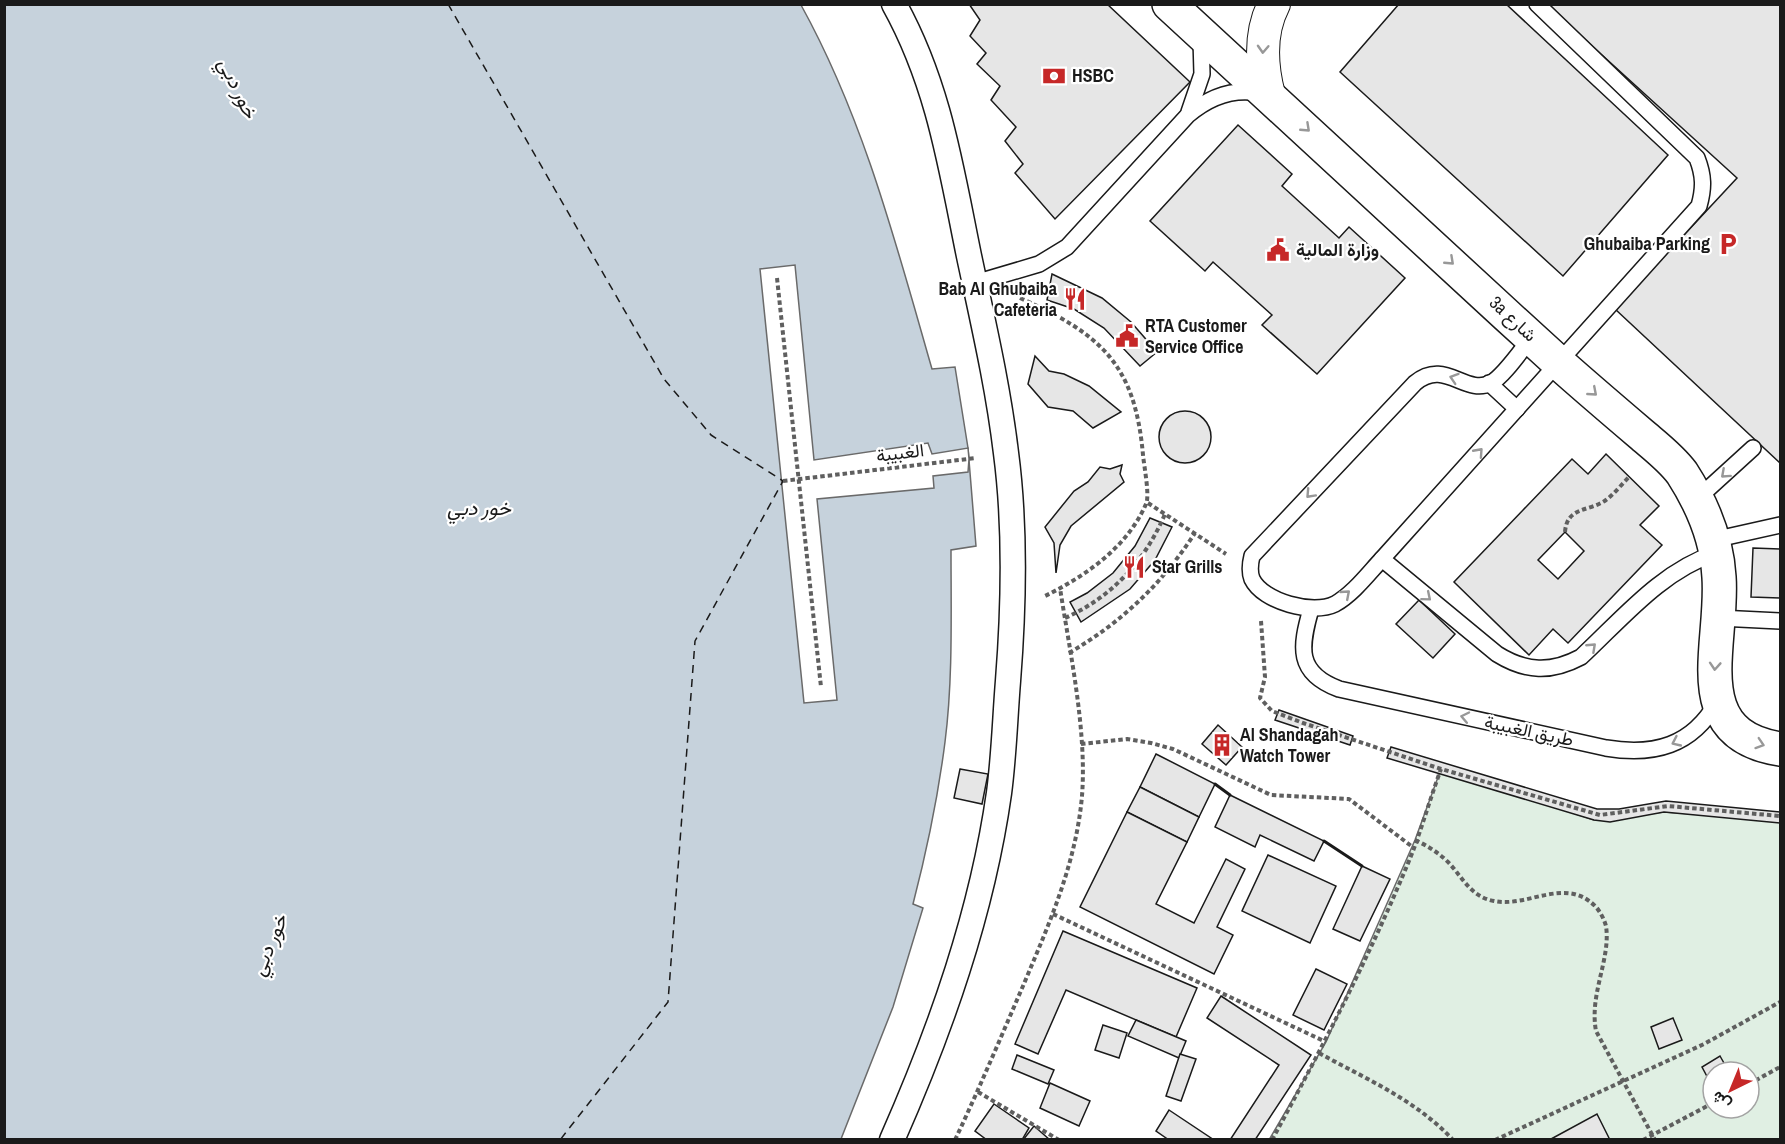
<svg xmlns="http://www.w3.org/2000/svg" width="1785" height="1144" font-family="'Archivo Narrow',Vazirmatn,sans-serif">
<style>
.green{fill:#e0efe3;stroke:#6a6a6a;stroke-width:1.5;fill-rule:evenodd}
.water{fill:#c6d2dc;stroke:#6a6a6a;stroke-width:1.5}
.pier{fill:#fff;stroke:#6a6a6a;stroke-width:1.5}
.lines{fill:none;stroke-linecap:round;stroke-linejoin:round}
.ferry{stroke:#1a1a1a;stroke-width:1.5;stroke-dasharray:8 6;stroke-linecap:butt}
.building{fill:#e6e6e6;stroke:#1a1a1a;stroke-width:1.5;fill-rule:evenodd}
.service-casing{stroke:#1a1a1a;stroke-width:18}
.pedestrian-casing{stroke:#1a1a1a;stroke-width:27}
.minor-casing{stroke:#1a1a1a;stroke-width:34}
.tertiary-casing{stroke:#1a1a1a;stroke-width:36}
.path{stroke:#5f5f5f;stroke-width:4;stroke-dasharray:4.5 3;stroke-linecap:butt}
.service{stroke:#fff;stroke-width:15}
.pedestrian{stroke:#fff;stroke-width:24}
.minor{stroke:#fff;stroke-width:32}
.tertiary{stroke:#fff;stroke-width:33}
.wall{stroke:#1a1a1a;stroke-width:3}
.oneway{stroke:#989898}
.labels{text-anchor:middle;stroke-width:4.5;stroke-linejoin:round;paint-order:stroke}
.poi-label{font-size:18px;font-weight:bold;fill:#1a1a1a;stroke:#fff;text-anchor:start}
.street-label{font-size:18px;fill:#1a1a1a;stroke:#fff}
.water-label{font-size:20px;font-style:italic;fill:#1a1a1a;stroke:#fff}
</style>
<rect width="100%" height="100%" fill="#fff"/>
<!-- green -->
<path class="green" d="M1441 769 1594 820 1664 812 1780 820V1139L1269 1140 1326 1042 1415 840ZM1713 1072H1749V1108H1713Z"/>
<!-- water -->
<path class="water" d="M5 5H801C864 119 896 244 932 369L955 367 968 448 976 546 951 550C951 614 953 679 945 742 938 797 927 850 913 904L923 908 893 1007 841 1139 5 1140Z"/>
<!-- pier -->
<polygon class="pier" points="795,265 814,460 928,443 932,454 968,448 969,459 968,472 933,476 934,488 817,499 837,700 804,703 760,269"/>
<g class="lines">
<!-- ferry -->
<polyline class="ferry" points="448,4 664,379 711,435 783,481 695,641 668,1002 560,1140"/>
</g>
<!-- building -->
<g class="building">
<polygon points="969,4 1107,4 1190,82 1055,219 1015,173 1023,164 1005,141 1016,127 991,100 1000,86 977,64 986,53 970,36 980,20"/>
<polygon points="1399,4 1506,4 1668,155 1563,276 1340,72"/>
<polygon points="1546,4 1780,4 1780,463 1615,309 1737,178"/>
<polygon points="1238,125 1292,174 1282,186 1339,238 1349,227 1405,278 1317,374 1262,325 1272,315 1213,262 1205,271 1150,221"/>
<polygon points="1052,274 1102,298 1131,322 1157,352 1140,366 1104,328 1074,309 1047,300"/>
<polygon points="1035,356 1049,371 1064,374 1089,386 1121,412 1093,428 1073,411 1048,407 1028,384"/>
<circle cx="1185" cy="437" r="26"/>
<path d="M1606 454 1659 506 1640 525 1662 545 1568 643 1553 629 1529 655 1454 582 1572 459 1588 474ZM1565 532 1584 551 1558 579 1538 560Z"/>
<polygon points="1122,465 1120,474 1124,482 1071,526 1060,545 1056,573 1054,543 1045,527 1074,491 1088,482 1100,467 1110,469"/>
<polygon points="1150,518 1172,527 1155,560 1130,589 1081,622 1070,602 1087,593 1113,573 1135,546"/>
<polygon points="1753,548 1780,549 1780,598 1751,597"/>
<polygon points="1419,600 1455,634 1433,658 1396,624"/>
<polygon points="1279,710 1353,736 1350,745 1275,720"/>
<polygon points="1218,725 1242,747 1226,765 1202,744"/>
<polygon points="1391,747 1597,809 1619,809 1666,801 1780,812 1780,823 1664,812 1610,822 1594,820 1387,758"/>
<polygon points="1156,754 1215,784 1199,817 1140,787"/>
<polygon points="960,769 988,774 982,804 954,798"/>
<polygon points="1140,787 1199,817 1187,842 1127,812"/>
<polygon points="1230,795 1324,841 1314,861 1260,835 1255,847 1215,827"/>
<polygon points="1127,812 1187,842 1156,904 1194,923 1226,859 1245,869 1217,927 1233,935 1214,974 1080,907"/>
<polygon points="1268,855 1336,886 1310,943 1242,911"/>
<polygon points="1362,866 1390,879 1360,941 1333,929"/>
<polygon points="1063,931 1197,988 1176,1037 1066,990 1038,1054 1015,1044"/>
<polygon points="1316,969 1347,984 1324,1030 1293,1015"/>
<polygon points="1221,996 1311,1055 1255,1140 1230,1140 1279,1065 1207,1018"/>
<polygon points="1673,1018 1682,1040 1659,1049 1651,1027"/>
<polygon points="1136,1020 1186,1041 1179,1058 1128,1036"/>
<polygon points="1103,1025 1127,1033 1119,1058 1095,1050"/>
<polygon points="1180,1054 1196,1059 1181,1101 1166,1096"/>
<polygon points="1017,1055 1054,1070 1048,1084 1012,1069"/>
<polygon points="1720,1056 1729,1072 1713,1072 1713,1080 1710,1082 1702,1067"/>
<polygon points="1050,1083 1090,1101 1079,1126 1040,1108"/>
<polygon points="994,1104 1029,1128 1022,1140 987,1140 975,1131"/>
<polygon points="1169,1110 1214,1140 1169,1140 1156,1131"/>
<polygon points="1597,1114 1610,1140 1551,1140 1551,1139"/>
<polygon points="1034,1126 1050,1140 1023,1140"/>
</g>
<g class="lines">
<!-- service casing -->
<g class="service-casing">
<g id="service">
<polyline points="1189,112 1202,74 1201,39"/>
<path d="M975 283 1039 264 1067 247 1188 115C1208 98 1232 88 1259 93"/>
<path d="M1532 337C1522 349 1504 376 1491 383 1465 396 1445 358 1415 383L1252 556C1250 564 1249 571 1252 579 1263 602 1313 615 1335 604 1353 594 1368 574 1382 559L1699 206C1704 188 1704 176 1697 158L1537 4"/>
<polyline points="1489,383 1517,409"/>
<polyline points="1697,499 1753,448"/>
<polyline points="1713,540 1780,525"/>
<path d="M1382 559 1497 654C1526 672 1551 673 1581 657 1622 619 1661 571 1716 553"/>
<path d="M1311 609C1300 647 1296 673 1339 689L1606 748C1654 756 1692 746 1717 702"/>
<polyline points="1719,618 1780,621"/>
</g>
</g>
<!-- pedestrian casing -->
<g class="pedestrian-casing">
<path id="pedestrian" d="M892 1140C941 1029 982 913 999 793 1004 756 1005 718 1008 681 1014 605 1016 529 1006 453 998 386 983 322 969 256 951 168 939 85 894 4"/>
</g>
<!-- minor casing -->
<g class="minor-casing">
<path id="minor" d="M1269 95C1261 64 1259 33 1274 4"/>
</g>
<!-- tertiary casing -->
<g class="tertiary-casing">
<path id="tertiary" d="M1169 4C1300 124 1429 245 1560 364 1587 388 1614 411 1641 434 1655 446 1671 458 1682 473 1702 504 1717 540 1719 577 1724 645 1684 734 1780 749"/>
</g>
<!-- path -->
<g class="path">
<polyline points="777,278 821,687"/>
<path d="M1020 298C1101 334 1135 364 1143 455 1144 466 1150 496 1146 504 1127 548 1084 577 1043 597"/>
<polyline points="783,481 976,458"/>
<polyline points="1148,503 1226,554"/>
<path d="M1565 532C1567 506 1589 512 1606 500 1614 494 1622 484 1629 477"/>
<path d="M1065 618C1112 597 1145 561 1165 514"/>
<polyline points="1261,621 1265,677 1260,698 1272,711 1303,723 1441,769 1600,815 1668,806 1780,816"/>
<path d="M1069 653C1122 622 1161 585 1195 533"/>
<polyline points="1081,744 1127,739 1151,743 1173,749 1271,795 1349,799 1414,848"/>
<path d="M1415 840C1428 846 1439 853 1449 863 1463 878 1471 897 1494 901 1528 908 1565 876 1595 906 1600 911 1604 919 1606 926 1611 959 1589 994 1596 1031L1655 1140"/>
<polyline points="1053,914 1326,1042"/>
<path d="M1319 1053C1366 1079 1416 1100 1453 1140"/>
<polyline points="1749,1084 1780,1067"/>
<polyline points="978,1092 1059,1140"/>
<path d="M955 1140C979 1089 1001 1037 1023 986 1049 924 1076 864 1082 796 1087 731 1070 653 1060 588"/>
<path d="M1272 1140C1323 1046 1373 950 1413 851 1423 824 1431 796 1441 769"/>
<polyline points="1495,1140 1704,1044 1780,1002"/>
<polyline points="1643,1140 1713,1103"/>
</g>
<!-- service -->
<use href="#service" class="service"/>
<!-- pedestrian -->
<use href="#pedestrian" class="pedestrian"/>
<!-- minor -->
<use href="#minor" class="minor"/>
<!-- tertiary -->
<use href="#tertiary" class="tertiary"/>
<!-- wall -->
<g class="wall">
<polyline points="1215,784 1230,795"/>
<polyline points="1324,841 1362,866"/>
</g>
</g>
<!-- one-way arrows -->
<defs><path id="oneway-chevron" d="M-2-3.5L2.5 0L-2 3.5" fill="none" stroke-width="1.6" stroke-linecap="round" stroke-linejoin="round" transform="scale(1.5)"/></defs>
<g class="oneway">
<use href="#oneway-chevron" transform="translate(1263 49) rotate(93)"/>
<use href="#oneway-chevron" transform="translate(1306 128) rotate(43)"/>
<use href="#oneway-chevron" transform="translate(1450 261) rotate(43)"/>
<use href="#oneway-chevron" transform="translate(1454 378) rotate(-162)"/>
<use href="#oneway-chevron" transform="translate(1593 392) rotate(41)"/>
<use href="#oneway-chevron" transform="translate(1479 452) rotate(-48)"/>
<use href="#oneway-chevron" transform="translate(1725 474) rotate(138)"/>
<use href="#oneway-chevron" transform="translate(1310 494) rotate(133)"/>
<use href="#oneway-chevron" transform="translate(1346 594) rotate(-41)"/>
<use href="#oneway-chevron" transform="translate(1427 597) rotate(40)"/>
<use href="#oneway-chevron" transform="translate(1592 647) rotate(-43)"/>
<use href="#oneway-chevron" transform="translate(1715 666) rotate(94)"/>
<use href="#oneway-chevron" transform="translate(1465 717) rotate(-168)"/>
<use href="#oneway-chevron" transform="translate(1676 742) rotate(155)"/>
<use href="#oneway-chevron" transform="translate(1760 744) rotate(18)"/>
</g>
<!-- icons -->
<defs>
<g id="bank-bare" transform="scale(1.8)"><path d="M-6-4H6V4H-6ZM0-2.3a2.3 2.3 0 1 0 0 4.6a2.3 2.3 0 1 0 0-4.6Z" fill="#c62828" stroke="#fff" stroke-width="2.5" paint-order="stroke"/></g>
<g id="parking-bare" transform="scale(1.8)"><path d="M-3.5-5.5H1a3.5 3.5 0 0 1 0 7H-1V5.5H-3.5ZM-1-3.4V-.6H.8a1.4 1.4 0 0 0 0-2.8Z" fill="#c62828" stroke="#fff" stroke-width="2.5" paint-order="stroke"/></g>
<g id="civic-bare" transform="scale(1.8)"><path d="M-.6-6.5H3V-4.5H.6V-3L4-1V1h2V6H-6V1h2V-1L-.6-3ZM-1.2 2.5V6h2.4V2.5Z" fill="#c62828" stroke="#fff" stroke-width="2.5" paint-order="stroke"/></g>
<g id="restaurant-bare" transform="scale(1.8)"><path d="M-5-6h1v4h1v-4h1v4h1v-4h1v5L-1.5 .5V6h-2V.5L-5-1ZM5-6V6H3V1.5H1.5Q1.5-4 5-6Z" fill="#c62828" stroke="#fff" stroke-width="2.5" paint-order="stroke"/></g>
<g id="building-bare" transform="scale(1.8)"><path d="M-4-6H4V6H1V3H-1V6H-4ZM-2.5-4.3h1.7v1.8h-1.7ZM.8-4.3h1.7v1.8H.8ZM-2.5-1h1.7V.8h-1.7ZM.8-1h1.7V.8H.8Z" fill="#c62828" stroke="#fff" stroke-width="2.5" paint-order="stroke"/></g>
</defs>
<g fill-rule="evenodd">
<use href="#bank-bare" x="1054" y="76"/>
<use href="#parking-bare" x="1728" y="244"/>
<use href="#civic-bare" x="1278" y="250"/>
<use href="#restaurant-bare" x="1075" y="299"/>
<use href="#civic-bare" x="1127" y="336"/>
<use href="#restaurant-bare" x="1134" y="567"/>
<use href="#building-bare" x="1222" y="745"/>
</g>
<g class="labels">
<!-- poi labels -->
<g class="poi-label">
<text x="1072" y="82">HSBC</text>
<text x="1710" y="250" text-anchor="end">Ghubaiba Parking</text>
<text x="1296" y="256">وزارة المالية</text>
<text x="1057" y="295" text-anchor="end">Bab Al Ghubaiba<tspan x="1057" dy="21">Cafeteria</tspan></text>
<text x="1145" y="332">RTA Customer<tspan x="1145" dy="21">Service Office</tspan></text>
<text x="1152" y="573">Star Grills</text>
<text x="1240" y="741">Al Shandagah<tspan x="1240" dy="21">Watch Tower</tspan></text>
</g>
<!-- street labels -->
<g class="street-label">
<text transform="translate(1513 319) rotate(43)" y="6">3a شارع</text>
<text transform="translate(900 453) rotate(-7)" y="6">الغبيبة</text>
<text transform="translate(1529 731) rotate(12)" y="6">طريق الغبيبة</text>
</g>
<!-- water labels -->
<g class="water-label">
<text transform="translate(238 88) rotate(64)" y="7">خور دبي</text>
<text x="479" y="515">خور دبي</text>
<text transform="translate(269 945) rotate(-67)" y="7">خور دبي</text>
</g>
</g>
<!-- border -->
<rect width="1785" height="1144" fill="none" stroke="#1a1a1a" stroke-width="12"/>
<!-- north arrow -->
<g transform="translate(1731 1090) rotate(223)"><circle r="28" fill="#ffffff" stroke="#a3a3a3" stroke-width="1.5"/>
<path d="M0-4.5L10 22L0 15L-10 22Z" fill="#c62828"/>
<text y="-9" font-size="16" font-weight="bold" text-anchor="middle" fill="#1a1a1a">ش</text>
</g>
</svg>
